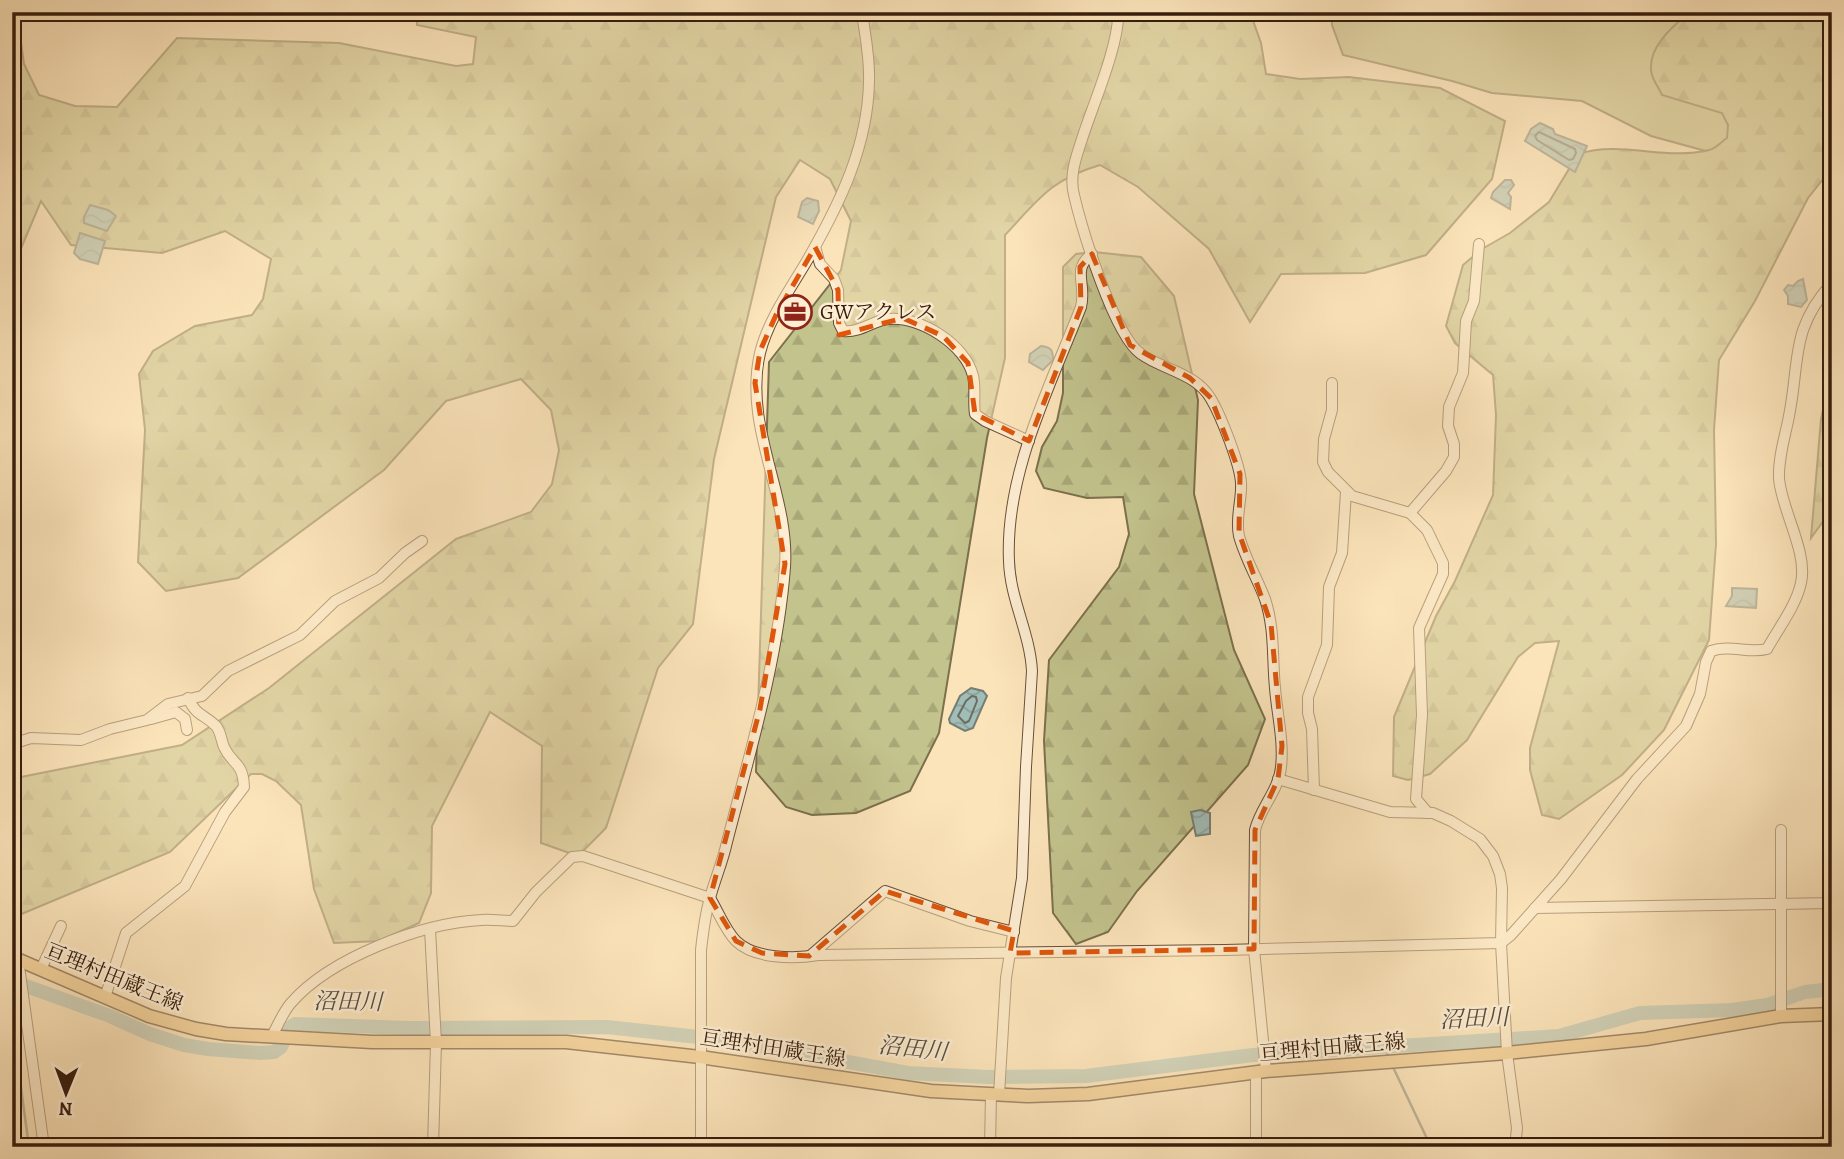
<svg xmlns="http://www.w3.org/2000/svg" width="1844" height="1159" font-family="Alegreya,'Noto Serif JP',serif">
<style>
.green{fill:#c3c38d;stroke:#7c704d;stroke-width:2}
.forest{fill:url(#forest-firs);stroke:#7c704d;stroke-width:2}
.water{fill:url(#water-waves);stroke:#767d73;stroke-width:2}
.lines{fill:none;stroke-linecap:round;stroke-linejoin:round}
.shore{stroke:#6c6d62;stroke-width:2}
.stream{stroke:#767d73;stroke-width:2.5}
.river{stroke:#a1bdb7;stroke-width:14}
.minor-casing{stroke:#684f38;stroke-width:12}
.major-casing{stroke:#361d0d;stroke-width:15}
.minor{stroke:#fdedd2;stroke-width:10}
.major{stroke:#eec27d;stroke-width:12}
.marked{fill:none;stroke:#df560c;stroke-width:5;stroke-dasharray:14 9;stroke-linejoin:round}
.labels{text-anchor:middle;stroke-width:5;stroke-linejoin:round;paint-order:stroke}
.poi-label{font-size:21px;fill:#361d0d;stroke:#fdedd2;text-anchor:start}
.street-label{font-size:21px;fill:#361d0d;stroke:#fdedd2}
.water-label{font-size:23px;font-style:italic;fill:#564d40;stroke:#fdedd2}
</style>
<defs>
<pattern id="forest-firs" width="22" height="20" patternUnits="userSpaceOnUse" patternTransform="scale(1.75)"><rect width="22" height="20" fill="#c3c38d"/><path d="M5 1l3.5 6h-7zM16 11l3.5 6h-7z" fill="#a8a778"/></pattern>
<pattern id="water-waves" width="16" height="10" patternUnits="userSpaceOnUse" patternTransform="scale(1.75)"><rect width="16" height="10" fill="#a1bdb7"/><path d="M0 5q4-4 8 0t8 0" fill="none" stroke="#8ba29c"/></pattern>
</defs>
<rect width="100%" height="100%" fill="#fce4ba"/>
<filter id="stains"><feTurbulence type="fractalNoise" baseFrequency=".00286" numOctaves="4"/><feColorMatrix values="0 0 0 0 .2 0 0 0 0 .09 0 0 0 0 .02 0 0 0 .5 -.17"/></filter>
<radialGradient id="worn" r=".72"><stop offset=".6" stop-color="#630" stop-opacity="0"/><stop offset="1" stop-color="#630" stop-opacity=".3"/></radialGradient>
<!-- green -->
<polygon class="green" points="1332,12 1832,12 1753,164 1651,136 1582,101 1492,93 1452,81 1343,55 1332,25"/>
<!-- forest -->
<g class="forest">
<path d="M417 12H1250L1261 43 1266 74 1300 79 1349 77 1440 88 1505 121 1492 179 1426 255 1365 273 1281 274 1250 322 1209 249 1138 187 1100 165C1050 180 1039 199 1005 235V358L987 438 939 733 910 791 856 813 812 815 786 807 756 772 769 362 841 270 851 221 830 179 800 160 776 197 714 459 693 624 658 668 606 828 578 856 541 843 542 746 490 712 432 826 431 893 419 923 379 941 334 943 314 889 301 805 276 781 262 774H251L170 852 12 918V783L21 777 182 745 269 688 456 539 531 512 552 484 559 450 551 410 521 379 446 401 384 470 238 578 166 591 138 562 145 430 139 374 153 351 195 326 252 315 263 299 271 259 225 231 162 253 71 245 41 201 17 258 21 293 12 304V21H18L24 64 39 95 75 106 117 107 177 38 339 43 456 66 473 64 476 37 417 25Z"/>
<path d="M1690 12H1832V168L1808 198 1755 301 1719 360 1714 430 1716 544 1709 640 1664 730 1622 775 1559 819 1542 815 1530 770V748L1559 641 1535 643 1518 657 1467 740 1430 774 1408 780 1393 776 1394 717 1436 616 1455 581 1493 495 1496 415 1493 375 1455 343 1446 326 1463 265 1482 249 1510 233 1549 202 1578 154C1622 140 1664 161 1709 150 1715 149 1721 142 1727 138L1728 125 1722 113 1662 95C1659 88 1654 82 1652 75 1645 49 1673 26 1690 12Z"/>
<polygon points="1094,252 1141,257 1174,296 1198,400 1194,494 1234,650 1265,719 1248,765 1137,891 1108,932 1076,944 1053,913 1044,741 1049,660 1119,567 1129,534 1123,497 1087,498 1044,488 1036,471 1042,447 1057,421 1063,393 1063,267 1076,254"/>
<polygon points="1832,371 1832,509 1811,538 1821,419"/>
</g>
<!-- water -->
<g class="water">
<polygon points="1540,123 1553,129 1555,134 1587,146 1575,172 1525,141 1531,129"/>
<polygon points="1505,180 1511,180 1514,185 1508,193 1511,197 1510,209 1491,198 1493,192"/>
<polygon points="807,198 818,201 819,211 813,224 798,217 802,202"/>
<polygon points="90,205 108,210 116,216 107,231 84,223 84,217"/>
<polygon points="80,233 105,241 98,264 80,259 74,253"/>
<polygon points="1803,279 1807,300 1801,307 1788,304 1788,296 1784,290 1788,285 1793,286 1798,281"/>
<path d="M1041 346C1051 347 1053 350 1053 360L1043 370 1029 362 1030 354Z"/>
<polygon points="1732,588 1757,589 1756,608 1726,606 1732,596"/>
<polygon points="971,688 983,691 987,696 973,728 965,731 950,723 949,719 960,696"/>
<polygon points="1200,810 1210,813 1210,834 1196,836 1191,812"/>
</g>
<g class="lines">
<!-- shore -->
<g class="shore">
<polygon points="1539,132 1575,149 1576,153 1573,159 1569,160 1537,140 1535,136"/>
<polygon points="972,696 976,697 977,701 969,721 965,723 958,716 966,701"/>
</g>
<!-- stream -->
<g class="stream">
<polyline points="12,1021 29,1147"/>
<polyline points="1385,1048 1389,1059"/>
<polyline points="1392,1065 1431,1147"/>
</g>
<!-- river -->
<polyline class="river" points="12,981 110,1016 150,1034 184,1045 208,1049 260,1053 274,1052 281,1047 289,1028 295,1024 409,1028 607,1027 734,1041 908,1073 988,1077 1086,1076 1253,1055 1559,1036 1640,1013 1732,1010 1767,1005 1805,992 1832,989"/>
<!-- minor casing -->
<g class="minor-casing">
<g id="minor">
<path d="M1118 12C1120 43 1092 107 1082 139 1076 157 1069 176 1074 195 1082 229 1114 336 1141 354 1163 370 1196 373 1211 399 1221 416 1240 464 1241 483 1242 501 1235 518 1239 536 1245 558 1257 578 1265 599 1275 629 1272 658 1275 688 1277 714 1284 741 1281 767 1279 790 1260 808 1255 830L1254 949 1266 1071"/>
<path d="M815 247 820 264 834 279 838 290 839 323 843 331C861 333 873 320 889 319 920 316 966 345 973 376 976 388 973 402 975 414L985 421 1029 441"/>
<polyline points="1332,383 1332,410 1324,439 1323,462 1328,472 1352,496 1410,513 1427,530 1443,563 1443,574 1419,628 1422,715 1416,799 1428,813"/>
<polyline points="1410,513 1446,471 1454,457 1454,444 1448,426 1449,407 1463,373 1466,321 1474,301 1479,244"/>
<polyline points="151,719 176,712 185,719 187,730"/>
<polyline points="12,744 31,738 81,740 110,729 147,720 168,704 202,696 228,671 300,635 335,601 379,578 405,553 422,541"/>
<polyline points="1278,779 1390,812 1433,813 1451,821 1480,839 1493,856 1500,874 1502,888 1501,943 1507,1053 1517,1128 1515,1147"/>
<polyline points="1314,790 1312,729 1308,713 1308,697 1327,645 1329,587 1342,553 1346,492"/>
<polyline points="1535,908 1832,903"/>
<polyline points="430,929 436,1043 433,1147"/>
<polyline points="811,955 885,891 970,921 1014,932"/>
<polyline points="18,959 44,1147"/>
<polyline points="41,969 61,926"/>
<path d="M105 997 126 933 185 886 225 812 244 787C243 761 232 765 224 747 221 740 221 732 216 726 204 714 196 716 188 698"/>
<polyline points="1781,1016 1781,830"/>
<path d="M272 1036C278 1025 283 1012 291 1003 330 958 422 923 481 920 492 919 503 921 513 921L536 892 572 857 583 856 710 898C718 911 725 930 736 941 754 959 795 959 818 955L1225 950 1501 943 1511 935 1561 879 1637 779 1686 726 1700 694 1706 662 1711 651C1730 644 1749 654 1767 649 1778 629 1796 606 1801 583 1808 552 1782 511 1779 479 1778 458 1785 437 1789 416 1800 361 1790 329 1832 283"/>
<polyline points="1256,1072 1256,1147"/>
<path d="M999 1095 1006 978 1022 878 1026 767 1032 671C1030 633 1010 599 1009 561 1005 473 1050 387 1081 307 1087 283 1071 270 1092 254"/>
<path d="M701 1147V950C703 932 705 915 710 898 715 879 723 861 727 842 750 752 778 660 785 567 790 495 743 427 760 353 768 320 791 288 808 259 840 203 868 146 869 81 870 58 865 35 862 12"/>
<polyline points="990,1147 991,1095"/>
<polyline points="1815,1147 1832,1136"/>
</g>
</g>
<!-- major casing -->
<g class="major-casing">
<polyline id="major" points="12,957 149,1016 196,1029 226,1034 372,1042 566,1042 700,1057 931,1091 1028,1096 1088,1094 1266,1071 1507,1053 1646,1039 1781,1016 1832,1014"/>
</g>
<!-- minor -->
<use href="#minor" class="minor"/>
<!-- major -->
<use href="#major" class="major"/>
</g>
<!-- marked area -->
<path d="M0 0H1844V1159H0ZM815 247 838 290 839 335 903 318 943 336 968 363 975 414 1029 441 1081 307 1080 267 1092 254 1130 345 1190 378 1211 398 1240 474 1239 533 1271 624 1282 746 1278 779 1255 830 1254 949 1010 953 1014 931 885 891 809 956 762 953 736 941 710 898 760 709 785 564 755 383 760 351 776 315Z" fill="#fce4ba" fill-opacity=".55" fill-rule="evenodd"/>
<path class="marked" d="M815 247 838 290 839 335 903 318 943 336 968 363 975 414 1029 441 1081 307 1080 267 1092 254 1130 345 1190 378 1211 398 1240 474 1239 533 1271 624 1282 746 1278 779 1255 830 1254 949 1010 953 1014 931 885 891 809 956 762 953 736 941 710 898 760 709 785 564 755 383 760 351 776 315Z"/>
<!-- icons -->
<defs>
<g id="office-ring" transform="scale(1.75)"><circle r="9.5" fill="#fdedd2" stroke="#8f2418" stroke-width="1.5"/><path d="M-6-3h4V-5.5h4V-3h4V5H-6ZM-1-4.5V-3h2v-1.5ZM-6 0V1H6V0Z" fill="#8f2418"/></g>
</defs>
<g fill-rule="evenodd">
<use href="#office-ring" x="795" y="312"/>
</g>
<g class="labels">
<!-- poi labels -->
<g class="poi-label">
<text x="820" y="319">GWアクレス</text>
</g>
<!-- street labels -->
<g class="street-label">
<text transform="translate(114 977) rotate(22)" y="7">亘理村田蔵王線</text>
<text transform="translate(1332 1047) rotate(-5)" y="7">亘理村田蔵王線</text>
<text transform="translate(773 1048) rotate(9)" y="7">亘理村田蔵王線</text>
</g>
<!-- water labels -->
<g class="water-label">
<text transform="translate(348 1001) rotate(1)" y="8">沼田川</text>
<text transform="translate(1474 1018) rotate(-3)" y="8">沼田川</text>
<text transform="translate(913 1048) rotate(6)" y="8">沼田川</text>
</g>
</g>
<!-- margin -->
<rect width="1844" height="1159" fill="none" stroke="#fce4ba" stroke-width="42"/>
<rect x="14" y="14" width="1816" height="1131" fill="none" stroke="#361d0d" stroke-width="3.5"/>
<rect x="21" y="21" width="1802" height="1117" fill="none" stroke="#361d0d" stroke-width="2"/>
<!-- north arrow -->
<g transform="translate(66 1093) rotate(181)" stroke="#fdedd2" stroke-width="5" paint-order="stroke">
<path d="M0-5L12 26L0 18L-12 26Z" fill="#361d0d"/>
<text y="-10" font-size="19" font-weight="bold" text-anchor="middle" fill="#361d0d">N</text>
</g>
<rect width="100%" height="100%" filter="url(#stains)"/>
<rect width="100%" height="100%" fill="url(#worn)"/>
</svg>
